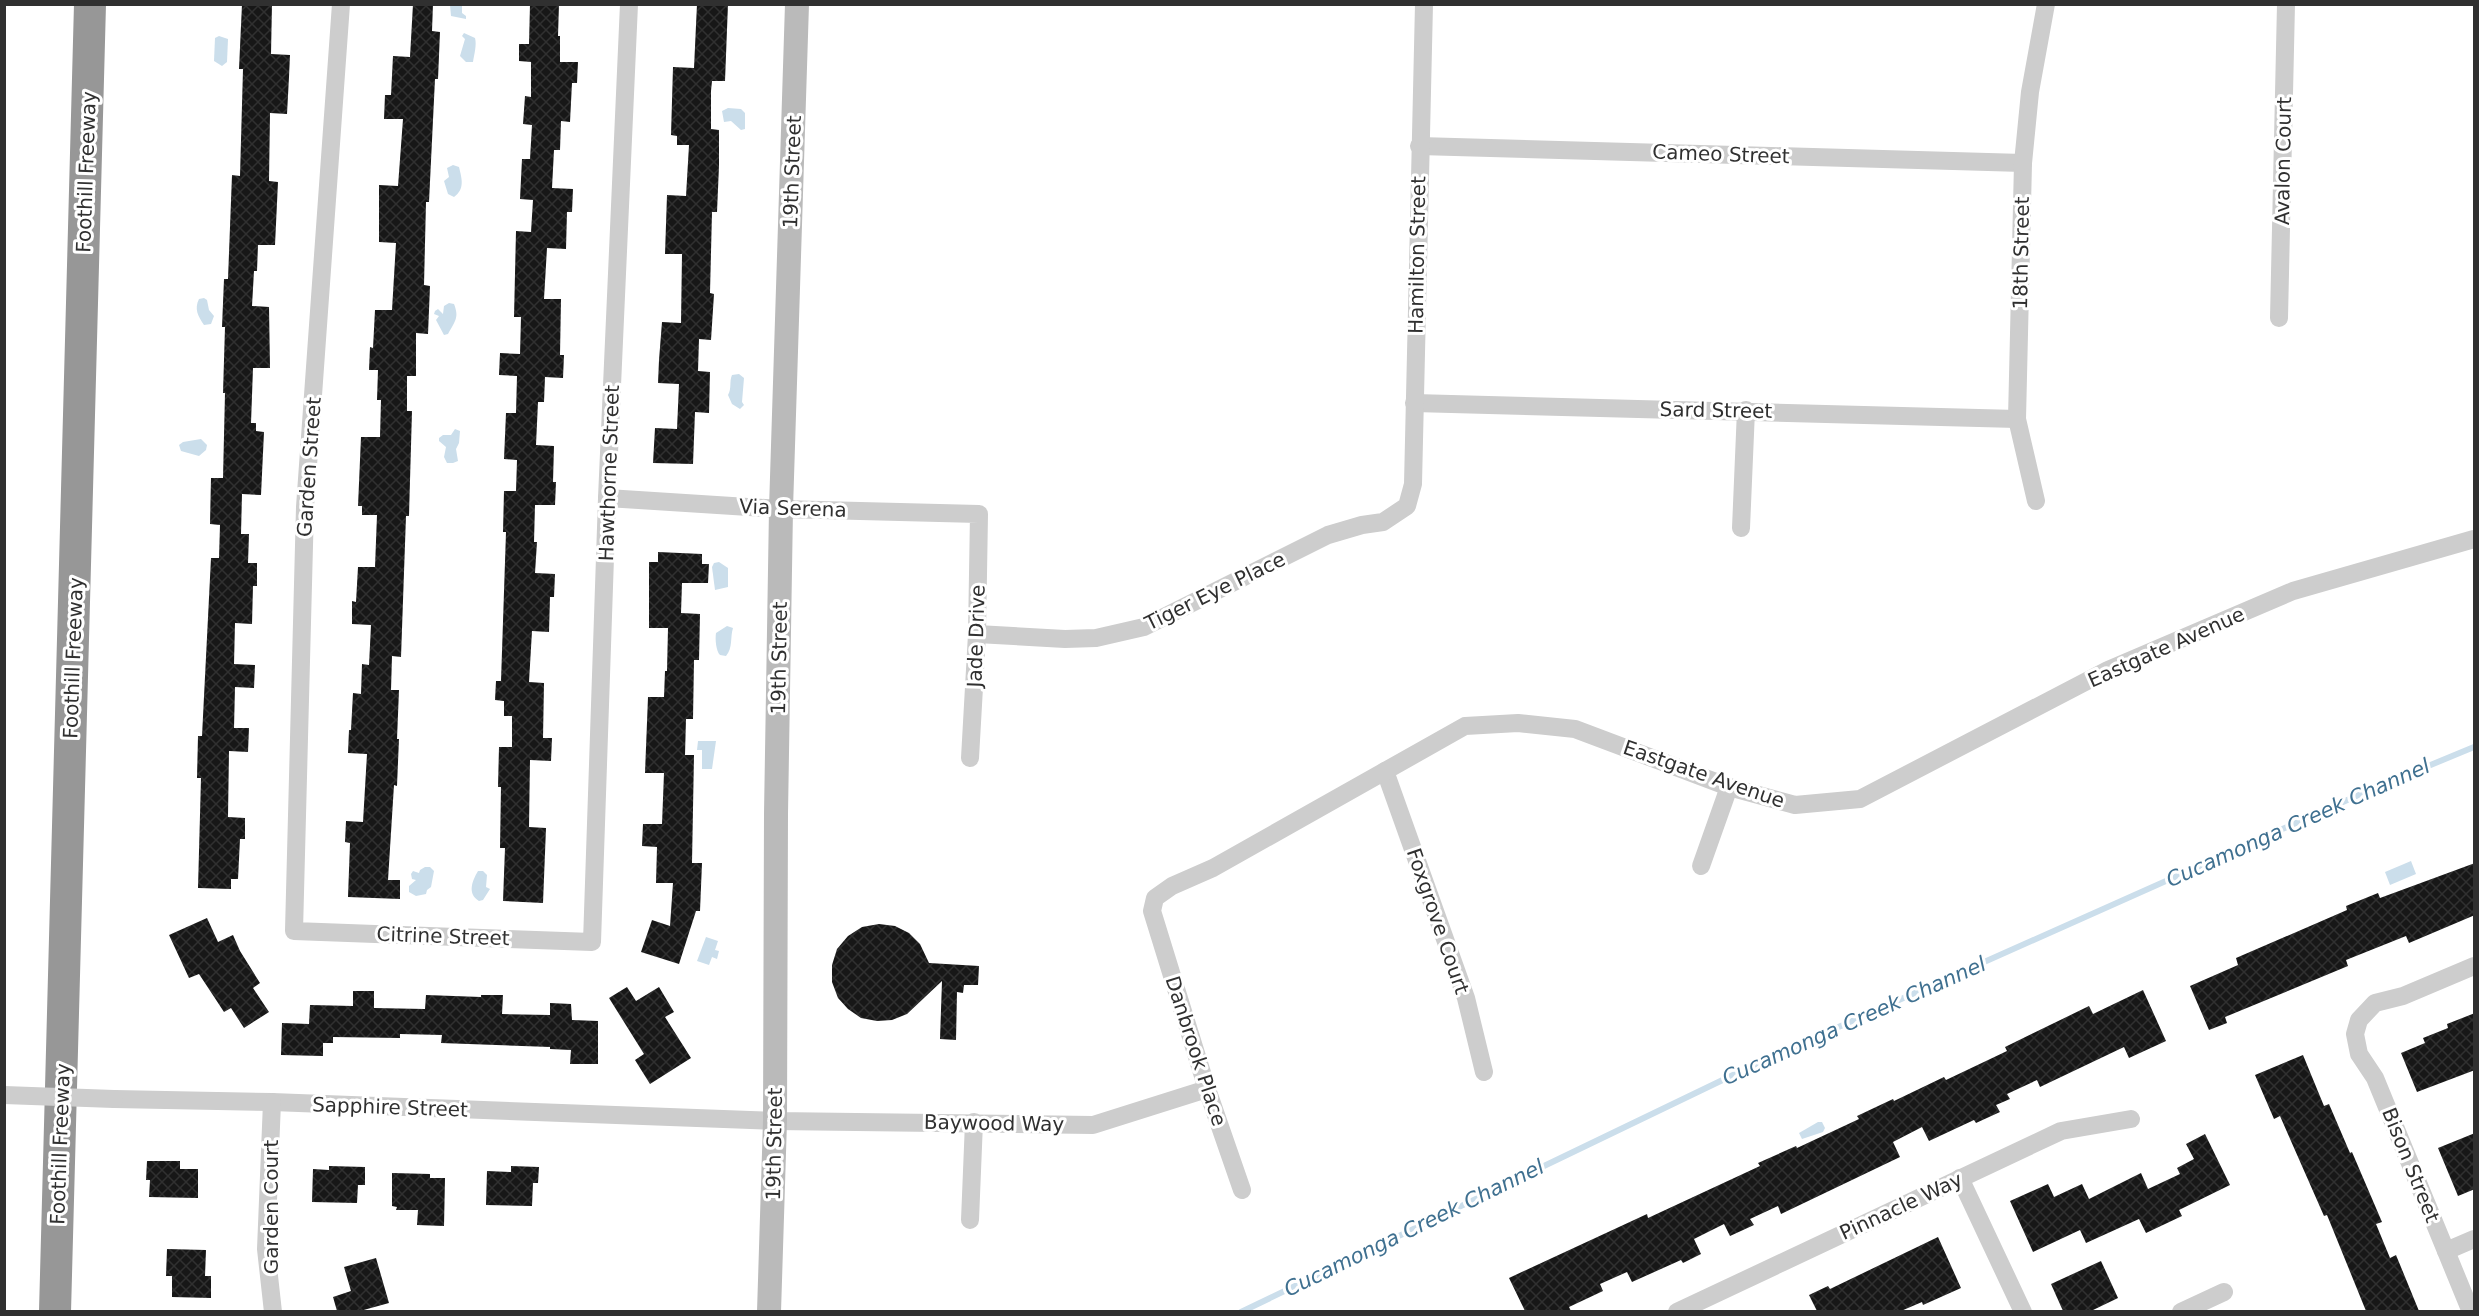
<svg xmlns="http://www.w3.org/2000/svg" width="2479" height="1316" font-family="'DejaVu Sans',sans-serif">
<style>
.water{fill:#cbdeeb}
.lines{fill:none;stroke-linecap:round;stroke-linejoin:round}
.stream{stroke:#cbdeeb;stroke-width:6}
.building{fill:url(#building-cross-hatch)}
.minor{stroke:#cdcdcd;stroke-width:18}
.secondary{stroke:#bababa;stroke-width:24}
.motorway{stroke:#979797;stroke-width:32}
.minor-bridge{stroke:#cdcdcd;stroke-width:18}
.labels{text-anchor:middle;stroke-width:6;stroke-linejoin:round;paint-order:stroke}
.street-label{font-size:20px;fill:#303030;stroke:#fff}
.water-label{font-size:21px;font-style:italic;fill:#3f7090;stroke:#fff}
</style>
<defs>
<pattern id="building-cross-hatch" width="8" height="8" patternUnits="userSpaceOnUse" patternTransform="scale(1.5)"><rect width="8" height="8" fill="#171717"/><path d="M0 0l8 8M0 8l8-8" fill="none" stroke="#303030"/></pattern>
</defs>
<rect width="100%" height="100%" fill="#fff"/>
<!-- water -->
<g class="water">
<polygon points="450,5 462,5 462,13 466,16 466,19 451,16"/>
<path d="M464 33 475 38C477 45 474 55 473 62H466L460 56 465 39 462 36Z"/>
<polygon points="219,36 228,39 227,62 222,66 214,61 215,38"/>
<polygon points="728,108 741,109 745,113 745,129 741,130 731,121 724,122 722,111"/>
<path d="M453 165 459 167C462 179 465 189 454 197L448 194 444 181 449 177 447 168Z"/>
<path d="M204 298 207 300 209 310 214 316 211 324 204 325C198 316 194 309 199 299Z"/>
<path d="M449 303 454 304C459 317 456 320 448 334L444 335 436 320 439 316 434 314 435 311 438 309 443 314 444 306Z"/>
<path d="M739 374 744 378 742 402 744 405 740 409 732 404 728 395C732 388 729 382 732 375Z"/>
<polygon points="455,429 460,431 459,443 456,449 458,461 453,463 447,463 444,457 446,447 439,441 439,438 443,435 451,435"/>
<polygon points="201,439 207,445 206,450 199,456 181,451 179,445 183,442"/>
<polygon points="719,562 728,568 728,587 715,590 712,567 714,563"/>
<path d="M727 626 733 628C730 637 733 648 726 656L720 655C716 651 715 639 716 633Z"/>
<polygon points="698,741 716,741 712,769 702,769 702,750 697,750"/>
<polygon points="2411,861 2416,874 2390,885 2385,872"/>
<polygon points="425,867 430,867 434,871 431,887 427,890 426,894 416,896 409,892 409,886 416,880 412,879 411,874 413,871 419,873 420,870"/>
<path d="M478 871H483L487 875 486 887 490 889 483 900 479 901C467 894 472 881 478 871Z"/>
<polygon points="706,937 718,941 715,950 719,951 717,959 712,957 709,965 697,961"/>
<polygon points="1818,1122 1822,1122 1825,1128 1823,1132 1802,1139 1799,1133"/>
</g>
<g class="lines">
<!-- stream -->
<polyline class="stream" points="1241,1312 1760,1062 2363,793 2474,747"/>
</g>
<!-- building -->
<g class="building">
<polygon points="242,4 272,4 271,54 290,55 289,77 287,114 270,113 269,181 278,182 275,245 258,245 257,271 254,271 252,306 269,307 270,368 253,368 251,423 256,423 256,431 264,432 261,495 242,494 241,534 249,534 248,563 257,563 257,586 253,586 252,624 235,623 234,664 255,665 254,688 235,687 234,728 249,728 248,752 229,751 228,817 245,818 245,839 240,839 238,879 231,879 231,889 198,888 201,778 197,778 198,736 202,736 211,558 219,558 220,525 210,524 211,478 223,478 225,393 223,393 225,327 222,327 224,279 228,279 232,175 240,176 243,69 239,69"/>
<polygon points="413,4 433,4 432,31 440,32 438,79 435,79 429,202 426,202 424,285 430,286 428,334 416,333 416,376 407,376 407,411 412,411 409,516 406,516 401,657 392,656 391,690 399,690 397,739 399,739 397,786 394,785 388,880 400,880 400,899 348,897 350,843 345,842 346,821 363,822 367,754 348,753 349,730 351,730 353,693 361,694 362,664 369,665 371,625 352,624 352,601 356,602 358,567 375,567 377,515 362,515 362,506 358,506 361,437 380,437 381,400 377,400 378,370 369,370 370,347 373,348 375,310 392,310 396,243 379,242 379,185 398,186 403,119 384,119 385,95 391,95 393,56 410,57"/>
<polygon points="530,4 559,4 558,36 560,36 560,62 578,62 577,83 572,83 570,122 561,121 560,150 554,150 552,188 573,189 572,212 567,212 566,249 547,248 544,299 561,299 560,355 564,355 563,378 545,377 544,402 538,402 536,445 554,446 553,482 556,482 555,505 535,505 534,542 537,542 535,573 555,574 554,597 550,597 549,632 532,631 529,682 544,683 543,738 552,738 551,761 530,760 529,827 546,828 543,903 503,901 505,848 500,848 501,787 498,787 499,747 512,747 512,716 504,716 504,701 495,700 496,681 501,681 506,532 503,532 504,491 516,491 517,460 504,459 506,413 516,413 517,376 499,375 500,353 520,354 521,317 514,317 516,231 531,232 533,200 520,199 522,159 530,159 532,125 523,124 525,96 531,97 531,62 519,61 519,44 529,44"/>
<polygon points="697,4 728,4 725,81 712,81 711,91 711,129 719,130 719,166 717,212 712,212 710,293 714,294 711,340 699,339 698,371 710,372 709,413 695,412 693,464 653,463 655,428 677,429 679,384 658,383 659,360 662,322 681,323 682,254 665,254 667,195 686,196 689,145 677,145 677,136 671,135 673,67 694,68"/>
<polygon points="658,552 702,554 702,564 709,564 708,583 682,583 681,613 700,614 699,660 694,660 693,719 686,719 685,755 694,755 692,863 702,863 700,911 696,911 679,964 641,952 652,920 670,926 673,883 656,883 657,847 642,846 643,824 662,824 664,773 645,773 648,697 664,697 665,671 667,671 668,628 649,628 649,562 658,562"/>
<polygon points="2475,863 2475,915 2409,943 2406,936 2346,960 2348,966 2225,1017 2227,1023 2209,1030 2190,986 2238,965 2236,958 2347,910 2346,906 2378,893 2380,898"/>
<polygon points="207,918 218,942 233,935 240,951 260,983 253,988 269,1012 244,1028 231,1008 224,1012 199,974 189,978 169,935"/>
<polygon points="879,924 895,926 909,933 920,944 929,963 979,966 978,985 964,985 963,993 957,992 956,1040 940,1039 942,981 907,1014 892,1020 877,1021 861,1018 848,1009 838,998 832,982 832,965 837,949 848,936 862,927"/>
<polygon points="627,987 636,1001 659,987 674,1012 665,1017 691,1058 650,1084 635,1060 644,1054 609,998"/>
<polygon points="2143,990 2166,1041 2129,1058 2124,1047 2040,1087 2037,1080 2007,1094 2010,1099 1996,1105 2000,1112 1976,1123 1974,1120 1929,1141 1922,1127 1893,1142 1900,1157 1781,1214 1778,1206 1750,1219 1754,1225 1730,1236 1724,1224 1694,1239 1701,1254 1683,1263 1681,1260 1632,1282 1627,1272 1600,1284 1603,1291 1569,1307 1571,1311 1525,1311 1509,1278 1647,1214 1648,1218 1760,1166 1758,1163 1796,1146 1797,1148 1859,1119 1857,1116 1893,1099 1894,1101 1944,1077 1946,1080 2007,1051 2005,1047 2089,1006 2093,1014"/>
<polygon points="353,991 374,991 374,1008 425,1009 426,995 481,997 481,995 503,995 502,1014 550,1015 550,1003 571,1004 572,1020 598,1021 598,1064 570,1064 571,1050 550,1049 550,1047 441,1043 442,1035 400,1034 400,1038 333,1037 333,1043 323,1043 323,1056 281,1055 282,1023 309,1024 310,1005 353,1006"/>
<polygon points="2475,1013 2475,1070 2417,1092 2401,1053 2425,1043 2423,1038 2448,1028 2447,1024"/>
<polygon points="2303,1055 2324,1106 2329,1104 2350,1153 2352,1152 2382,1222 2376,1224 2390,1258 2396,1255 2419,1311 2366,1311 2327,1215 2324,1216 2280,1116 2274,1119 2255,1075"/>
<polygon points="2475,1133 2475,1189 2458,1196 2438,1148"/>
<polygon points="2205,1134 2230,1185 2179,1210 2182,1216 2146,1233 2139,1219 2086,1243 2080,1230 2033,1252 2010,1201 2048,1184 2054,1197 2082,1184 2089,1199 2141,1173 2148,1189 2180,1174 2177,1168 2194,1159 2186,1144"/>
<polygon points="147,1161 180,1161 180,1169 198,1169 198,1198 149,1197 150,1180 146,1180"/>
<polygon points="329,1166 365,1167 365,1185 358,1185 357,1203 312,1202 313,1169 329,1170"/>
<polygon points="511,1166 539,1167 538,1183 533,1183 532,1206 486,1205 487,1171 511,1172"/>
<polygon points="392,1173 430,1174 430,1178 445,1178 444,1226 417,1225 418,1210 396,1210 397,1207 392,1206"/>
<polygon points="1938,1237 1961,1288 1923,1305 1922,1302 1901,1311 1817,1311 1809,1295 1828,1286 1830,1289"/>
<polygon points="167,1249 206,1250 205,1276 211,1276 211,1298 172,1297 172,1276 166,1276"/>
<polygon points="376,1258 389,1303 360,1311 337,1311 333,1297 351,1291 344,1267"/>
<polygon points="2101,1261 2118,1298 2091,1311 2063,1311 2051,1284"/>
</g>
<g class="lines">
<!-- minor -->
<g class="minor">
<polyline points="341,4 305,507 294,931 592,942 607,498 629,4"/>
<polyline points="1419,146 2023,163"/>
<polyline points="2279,318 2286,4"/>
<polyline points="1414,403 2017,419"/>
<polyline points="607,498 781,509 979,514 977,634 970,758"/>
<polyline points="2036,501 2017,419 2023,163 2030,92 2046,4"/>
<polyline points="1741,528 1746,410"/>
<polyline points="977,634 1065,639 1096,638 1144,627 1328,535 1362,525 1383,522 1407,506 1413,484 1424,4"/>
<polyline points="1385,771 1466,998 1484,1072"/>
<polyline points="1701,866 1729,787"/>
<polyline points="114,1099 272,1102 775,1121 1093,1125 1207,1089"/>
<polyline points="272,1102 266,1249 273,1312"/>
<polyline points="1960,1178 2023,1312"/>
<polyline points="1242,1190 1207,1089 1152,911 1155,898 1172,886 1213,868 1465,726 1518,723 1575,729 1729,787 1795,805 1860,799 2108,670 2293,591 2474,539"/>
<polyline points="970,1220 974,1122"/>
<polyline points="2446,1251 2474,1239"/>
<polyline points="1677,1312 2061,1131 2131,1119"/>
<polyline points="2181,1312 2224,1292"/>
<polyline points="2471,1312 2375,1078 2359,1054 2355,1034 2359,1020 2375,1003 2403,996 2474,966"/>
</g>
<!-- secondary -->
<polyline class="secondary" points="769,1312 775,1121 776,814 781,509 797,4"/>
<!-- motorway -->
<polyline class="motorway" points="55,1312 90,4"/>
<!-- minor-bridge -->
<polyline class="minor-bridge" points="4,1095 114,1099"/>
</g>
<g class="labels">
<!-- street labels -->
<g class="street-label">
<text transform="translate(1721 154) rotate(2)" y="7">Cameo Street</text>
<text transform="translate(2283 161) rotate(-89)" y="7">Avalon Court</text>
<text transform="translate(86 172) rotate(-88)" y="7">Foothill Freeway</text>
<text transform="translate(792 172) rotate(-88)" y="7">19th Street</text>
<text transform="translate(2021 253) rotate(-89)" y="7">18th Street</text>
<text transform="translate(1417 255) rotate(-89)" y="7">Hamilton Street</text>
<text transform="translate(1716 410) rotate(1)" y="7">Sard Street</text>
<text transform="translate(309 467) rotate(-86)" y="7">Garden Street</text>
<text transform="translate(609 473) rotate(-88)" y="7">Hawthorne Street</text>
<text transform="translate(793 508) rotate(2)" y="7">Via Serena</text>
<text transform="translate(1215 591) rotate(-26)" y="7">Tiger Eye Place</text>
<text transform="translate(976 636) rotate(-88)" y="7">Jade Drive</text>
<text transform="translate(2166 647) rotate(-24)" y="7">Eastgate Avenue</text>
<text transform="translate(73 658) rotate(-88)" y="7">Foothill Freeway</text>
<text transform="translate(779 658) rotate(-89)" y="7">19th Street</text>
<text transform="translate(1704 774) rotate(19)" y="7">Eastgate Avenue</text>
<text transform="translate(1438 921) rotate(71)" y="7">Foxgrove Court</text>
<text transform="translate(443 936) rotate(2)" y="7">Citrine Street</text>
<text transform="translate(1196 1051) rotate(72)" y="7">Danbrook Place</text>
<text transform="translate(390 1107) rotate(2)" y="7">Sapphire Street</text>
<text transform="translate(994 1123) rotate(1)" y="7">Baywood Way</text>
<text transform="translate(60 1144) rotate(-88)" y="7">Foothill Freeway</text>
<text transform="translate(774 1144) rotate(-89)" y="7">19th Street</text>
<text transform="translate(2411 1165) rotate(68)" y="7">Bison Street</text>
<text transform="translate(1901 1206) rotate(-25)" y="7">Pinnacle Way</text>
<text transform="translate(271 1207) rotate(-90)" y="7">Garden Court</text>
</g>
<!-- water labels -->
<g class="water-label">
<text transform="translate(2298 823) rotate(-24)" y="7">Cucamonga Creek Channel</text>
<text transform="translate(1854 1021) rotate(-24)" y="7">Cucamonga Creek Channel</text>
<text transform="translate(1414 1228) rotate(-26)" y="7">Cucamonga Creek Channel</text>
</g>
</g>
<!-- border -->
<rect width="2479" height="1316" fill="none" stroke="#303030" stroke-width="12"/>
</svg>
